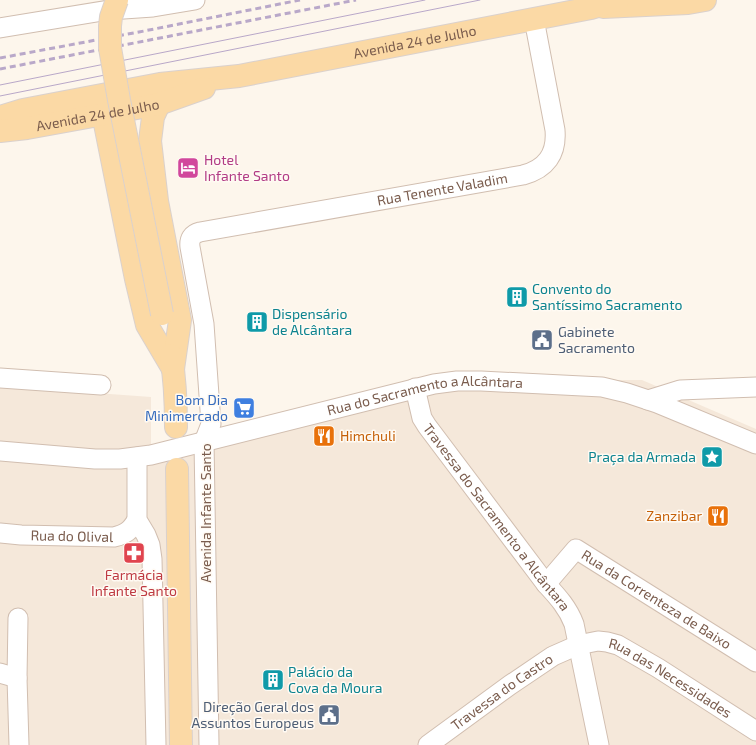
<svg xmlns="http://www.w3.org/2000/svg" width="756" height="745" font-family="'Exo 2',sans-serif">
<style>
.residential{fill:#f5e8da}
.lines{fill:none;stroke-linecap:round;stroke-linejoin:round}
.minor-casing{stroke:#d1beb0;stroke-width:21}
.major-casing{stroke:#dad1cd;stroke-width:24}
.minor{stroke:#fff;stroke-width:19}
.major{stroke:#fbd9a5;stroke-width:22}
.tram{stroke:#b9a8c9;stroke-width:1}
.rail{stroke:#b9a8c9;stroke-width:3;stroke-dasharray:6 4;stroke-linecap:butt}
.major-bridge-casing{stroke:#dad1cd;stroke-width:24;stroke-linecap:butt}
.major-bridge{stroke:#fbd9a5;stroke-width:22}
.labels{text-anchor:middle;stroke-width:3;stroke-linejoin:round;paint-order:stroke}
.street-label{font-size:14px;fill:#7a5c4d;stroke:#fffaf3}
.hotel-label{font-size:14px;fill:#b23c85;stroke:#fffaf3;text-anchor:start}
.culture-label{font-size:14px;fill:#0d838f;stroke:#fffaf3;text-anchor:start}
.service-label{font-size:14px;fill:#4e5e75;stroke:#fffaf3;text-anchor:start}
.shop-label{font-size:14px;fill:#366cbe;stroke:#fffaf3;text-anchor:end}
.food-label{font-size:14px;fill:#c56008;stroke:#fffaf3;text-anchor:start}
.health-label{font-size:14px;fill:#be3a42;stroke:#fffaf3}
</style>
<rect width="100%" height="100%" fill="#fdf6ec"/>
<!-- residential -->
<polygon class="residential" points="481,380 642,380 756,429 756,745 0,745 0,386 151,397 151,463"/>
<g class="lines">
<!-- minor casing -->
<g class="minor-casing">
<g id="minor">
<polyline points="0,28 109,10 153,7 195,0"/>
<polyline points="0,378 101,385"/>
<path id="s1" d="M415 388 422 418 427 426 546 584C558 597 568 608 574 624L599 745"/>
<polyline points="648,400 680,390 756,387"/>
<path id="s2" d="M0 451 95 459H120L151 455 434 384 457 381H481L602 387 627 393 657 403 756 444"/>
<polyline points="137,457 137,520 146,535 150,545 152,559 156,745"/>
<path id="s3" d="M0 533 21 535 114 537C126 534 130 531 137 520"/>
<path id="s4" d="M546 584 576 549 756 662"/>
<polyline points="18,618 17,678 19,745"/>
<polyline points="0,673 17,678"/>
<path id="s5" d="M209 745 204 442 211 424 204 324 190 247C189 239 192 234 200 232L523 175C546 169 557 154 555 130L534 19"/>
<path id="s6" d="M428 745 510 685 553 656 578 645 598 641 607 642 618 645 658 668 756 731"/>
</g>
</g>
<!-- major casing -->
<g class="major-casing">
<g id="major">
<polyline points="603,7 688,3 705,0"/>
<polyline points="132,97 107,109 103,114 136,279 147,325 173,369"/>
<polyline points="159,104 153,117 150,141 157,201 180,320 173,369"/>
<path id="s7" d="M0 117 23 110 160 84 239 76 591 8 618 0"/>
<path id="s8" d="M0 131 27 128 159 104 204 88"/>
<path d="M171 355C175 379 176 403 176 427"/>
<polyline points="177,469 181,745"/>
</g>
</g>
<!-- minor -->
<use href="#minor" class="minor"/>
<!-- major -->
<use href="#major" class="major"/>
<!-- tram -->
<g class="tram">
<polyline points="0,85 425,0"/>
<polyline points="0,96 480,0"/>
</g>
<!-- rail -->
<g class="rail">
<polyline points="0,58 139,32 300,0"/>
<polyline points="0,69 356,0"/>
</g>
<!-- major-bridge casing -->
<g class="major-bridge-casing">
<polyline id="major-bridge" points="117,0 111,17 110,26 110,48 119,100 162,314"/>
</g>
<!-- major-bridge -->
<use href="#major-bridge" class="major-bridge"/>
</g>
<!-- icons -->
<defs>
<g id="hotel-square" transform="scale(1.15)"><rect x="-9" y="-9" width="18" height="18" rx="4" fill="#d1479c" stroke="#fffaf3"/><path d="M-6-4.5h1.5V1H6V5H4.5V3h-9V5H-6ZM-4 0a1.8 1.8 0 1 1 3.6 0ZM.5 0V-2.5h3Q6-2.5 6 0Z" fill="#fff"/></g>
<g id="building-square" transform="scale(1.15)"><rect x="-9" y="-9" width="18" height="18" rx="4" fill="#0f9aa8" stroke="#fffaf3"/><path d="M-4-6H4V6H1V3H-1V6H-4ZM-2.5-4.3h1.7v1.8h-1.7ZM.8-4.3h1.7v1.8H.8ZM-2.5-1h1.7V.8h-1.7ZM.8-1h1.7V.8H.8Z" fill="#fff"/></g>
<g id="civic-square" transform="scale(1.15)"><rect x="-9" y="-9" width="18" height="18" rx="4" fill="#5c6f8a" stroke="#fffaf3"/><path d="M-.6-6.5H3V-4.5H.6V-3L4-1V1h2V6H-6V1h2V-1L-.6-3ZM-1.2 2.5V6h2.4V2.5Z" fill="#fff"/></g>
<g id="supermarket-square" transform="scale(1.15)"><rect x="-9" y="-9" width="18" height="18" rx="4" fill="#3f7fe0" stroke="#fffaf3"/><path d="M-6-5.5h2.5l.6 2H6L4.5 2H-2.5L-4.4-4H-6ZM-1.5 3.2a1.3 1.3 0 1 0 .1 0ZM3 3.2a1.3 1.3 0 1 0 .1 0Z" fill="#fff"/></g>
<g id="restaurant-square" transform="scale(1.15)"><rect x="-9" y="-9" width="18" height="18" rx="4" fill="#e8710a" stroke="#fffaf3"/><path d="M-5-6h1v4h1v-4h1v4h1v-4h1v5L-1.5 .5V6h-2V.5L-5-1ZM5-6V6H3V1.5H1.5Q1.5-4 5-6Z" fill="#fff"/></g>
<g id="sight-square" transform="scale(1.15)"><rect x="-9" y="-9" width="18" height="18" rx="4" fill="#0f9aa8" stroke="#fffaf3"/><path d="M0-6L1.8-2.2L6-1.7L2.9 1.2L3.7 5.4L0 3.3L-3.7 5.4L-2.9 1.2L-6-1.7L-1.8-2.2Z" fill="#fff"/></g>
<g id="pharmacy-square" transform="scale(1.15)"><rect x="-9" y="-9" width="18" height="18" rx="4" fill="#e0444e" stroke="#fffaf3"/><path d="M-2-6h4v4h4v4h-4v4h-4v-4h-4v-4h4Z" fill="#fff"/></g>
</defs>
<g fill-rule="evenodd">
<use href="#hotel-square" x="188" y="168"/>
<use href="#building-square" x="517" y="297"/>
<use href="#building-square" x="257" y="322"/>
<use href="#civic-square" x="542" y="340"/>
<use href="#supermarket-square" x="244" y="408"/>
<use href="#restaurant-square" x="324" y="436"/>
<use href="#sight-square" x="712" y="457"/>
<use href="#restaurant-square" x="718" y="516"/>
<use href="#pharmacy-square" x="134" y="553"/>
<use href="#building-square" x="273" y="680"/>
<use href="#civic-square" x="329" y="715"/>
</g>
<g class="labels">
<!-- street labels -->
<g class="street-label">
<text dy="5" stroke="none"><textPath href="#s7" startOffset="422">Avenida 24 de Julho</textPath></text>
<text dy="5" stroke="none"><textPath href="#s8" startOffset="99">Avenida 24 de Julho</textPath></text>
<text dy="5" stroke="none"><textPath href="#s5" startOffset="767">Rua Tenente Valadim</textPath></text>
<text dy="5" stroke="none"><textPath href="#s2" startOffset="433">Rua do Sacramento a Alcântara</textPath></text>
<text transform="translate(206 513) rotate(-90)" y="5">Avenida Infante Santo</text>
<text dy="5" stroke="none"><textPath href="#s1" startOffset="155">Travessa do Sacramento a Alcântara</textPath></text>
<text dy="5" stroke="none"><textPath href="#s3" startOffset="72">Rua do Olival</textPath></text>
<text dy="5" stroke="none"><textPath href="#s4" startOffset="141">Rua da Correnteza de Baixo</textPath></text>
<text dy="5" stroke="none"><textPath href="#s6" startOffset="283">Rua das Necessidades</textPath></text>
<text dy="5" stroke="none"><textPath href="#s6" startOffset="91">Travessa do Castro</textPath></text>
</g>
<!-- hotel labels -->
<g class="hotel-label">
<text x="204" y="165">Hotel<tspan x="204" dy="16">Infante Santo</tspan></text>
</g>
<!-- culture labels -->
<g class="culture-label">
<text x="532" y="294">Convento do<tspan x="532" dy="16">Santíssimo Sacramento</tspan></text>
<text x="272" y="319">Dispensário<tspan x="272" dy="16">de Alcântara</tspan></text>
<text x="696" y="462" text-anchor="end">Praça da Armada</text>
<text x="288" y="677">Palácio da<tspan x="288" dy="16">Cova da Moura</tspan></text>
</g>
<!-- service labels -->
<g class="service-label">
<text x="558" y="337">Gabinete<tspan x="558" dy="16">Sacramento</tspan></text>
<text x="314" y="712" text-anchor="end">Direção Geral dos<tspan x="314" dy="16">Assuntos Europeus</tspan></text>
</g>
<!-- shop labels -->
<g class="shop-label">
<text x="228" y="405">Bom Dia<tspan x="228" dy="16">Minimercado</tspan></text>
</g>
<!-- food labels -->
<g class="food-label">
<text x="340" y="441">Himchuli</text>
<text x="702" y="521" text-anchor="end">Zanzibar</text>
</g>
<!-- health labels -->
<g class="health-label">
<text x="134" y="580">Farmácia<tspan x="134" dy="16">Infante Santo</tspan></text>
</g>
</g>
</svg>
